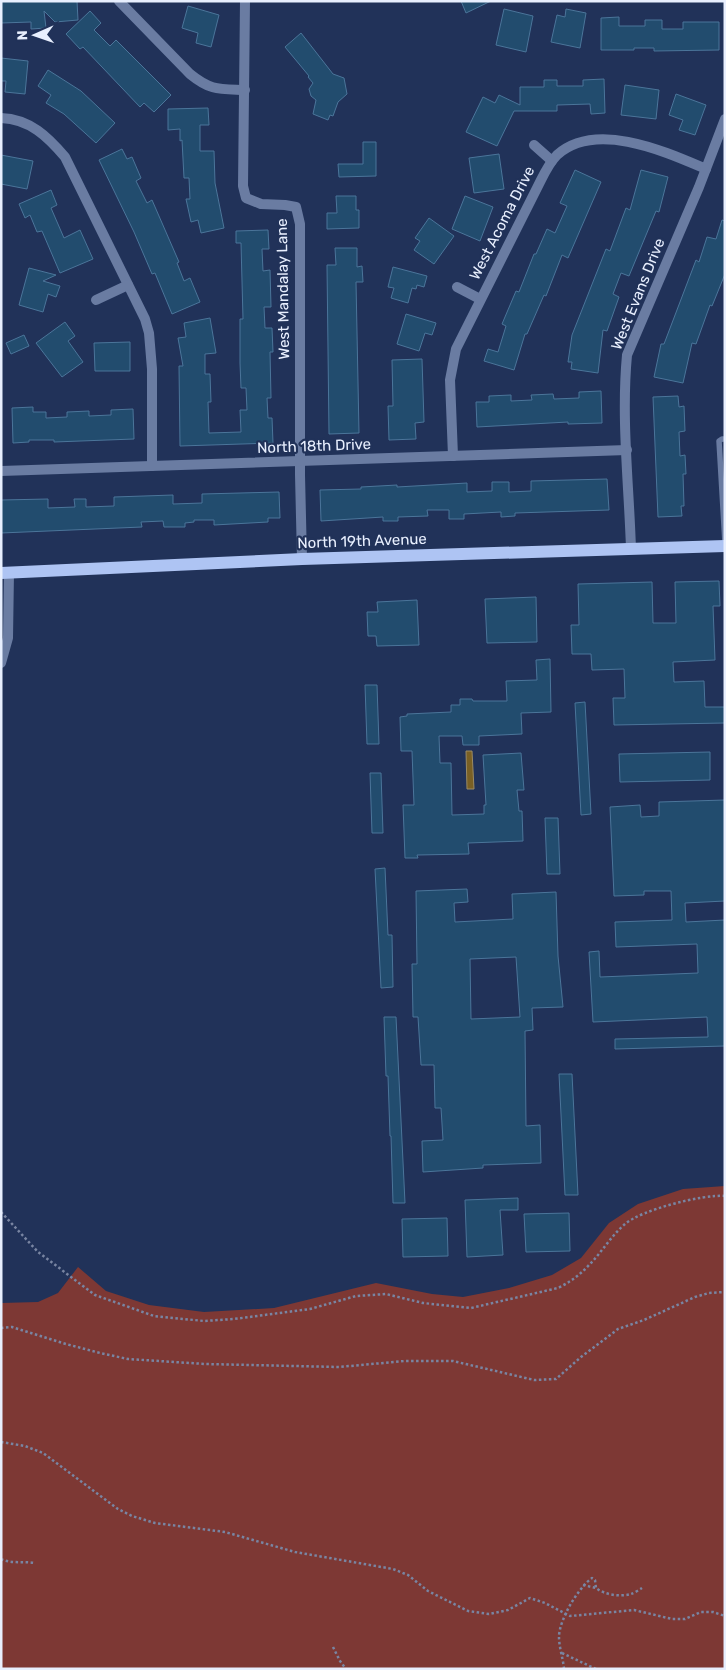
<svg xmlns="http://www.w3.org/2000/svg" width="726" height="1670" font-family="Rubik,sans-serif">
<style>
.green{fill:#7d3834}
.water{fill:#7a6024;stroke:#9b8b65}
.building{fill:#224c6e;stroke:#4b759a;fill-rule:evenodd}
.lines{fill:none;stroke-linecap:round;stroke-linejoin:round}
.path{stroke:#7985a2;stroke-width:2.5;stroke-dasharray:2.5 2.5;stroke-linecap:butt}
.lane{stroke:#6a7ca2;stroke-width:5.5}
.street{stroke:#6a7ca2;stroke-width:10}
.primary{stroke:#aec4f3;stroke-width:12}
.labels{text-anchor:middle;stroke-width:4.5;stroke-linejoin:round;paint-order:stroke}
.street-label{font-size:15px;fill:#e8effe;stroke:#213259}
</style>
<rect width="100%" height="100%" fill="#213259"/>
<!-- green -->
<polygon class="green" points="725,1186 725,1669 1,1669 1,1303 38,1302 58,1293 78,1267 106,1291 149,1305 204,1312 274,1308 376,1283 432,1294 463,1297 509,1288 552,1275 581,1258 609,1223 638,1204 683,1189"/>
<!-- water -->
<polygon class="water" points="472,751 474,789 467,789 466,751"/>
<!-- building -->
<g class="building">
<polygon points="1,1 77,1 78,20 55,22 44,11 46,28 31,29 31,22 1,23"/>
<polygon points="461,1 491,1 466,13"/>
<polygon points="188,6 219,15 211,47 196,43 198,33 182,28"/>
<polygon points="504,9 533,16 526,52 496,45"/>
<polygon points="566,9 586,13 580,48 551,42 557,15 565,17"/>
<polygon points="90,11 101,23 94,30 110,46 116,40 171,95 154,112 144,103 140,107 83,47 80,49 66,34"/>
<polygon points="619,17 619,26 645,26 645,20 662,20 662,29 683,29 683,22 719,22 719,50 654,51 654,48 634,48 634,50 601,50 601,18"/>
<polygon points="301,33 333,74 344,78 347,94 338,102 333,116 330,115 328,120 313,114 316,100 311,96 309,89 313,83 308,77 309,76 285,47"/>
<polygon points="1,58 28,61 25,94 5,92 6,81 1,81"/>
<polygon points="48,70 81,91 115,123 96,143 64,114 46,103 51,95 38,86"/>
<polygon points="604,79 605,113 591,114 590,104 557,105 557,111 514,111 497,146 466,132 483,97 495,103 499,95 520,105 520,87 544,87 544,80 557,80 557,86 583,86 583,80"/>
<polygon points="625,85 659,90 656,119 621,115"/>
<polygon points="676,94 706,105 695,135 679,130 683,120 669,115"/>
<polygon points="208,108 209,125 200,125 200,151 214,151 215,183 224,228 201,233 198,220 191,222 186,199 190,199 189,178 184,178 182,140 180,141 180,129 168,130 168,109"/>
<polygon points="363,142 376,142 376,176 339,177 338,164 363,164"/>
<polygon points="122,149 127,159 132,157 141,178 136,181 147,203 152,200 179,262 177,263 184,281 190,278 200,302 172,314 155,273 152,274 134,232 99,160"/>
<polygon points="499,154 504,189 474,193 469,158"/>
<polygon points="1,155 33,161 27,189 1,184"/>
<polygon points="575,170 601,182 568,258 562,255 546,296 544,295 527,334 525,334 514,370 484,361 488,349 498,352 506,326 502,324 516,291 519,292 534,254 536,254 547,229 555,233 567,206 560,203"/>
<polygon points="641,170 668,177 659,212 656,211 629,276 621,273 613,294 619,297 607,331 603,330 598,373 571,369 572,362 568,362 572,335 606,249 610,251 626,208 630,210"/>
<polygon points="51,190 57,205 51,208 64,238 80,230 93,259 60,273 42,231 37,232 30,215 25,218 19,204"/>
<polygon points="336,196 356,196 356,210 359,210 359,228 327,229 327,213 337,213"/>
<polygon points="465,196 493,207 480,241 452,229"/>
<polygon points="429,218 454,236 434,264 414,250 420,241 415,238"/>
<polygon points="722,220 725,221 725,274 712,306 710,305 696,344 692,343 683,383 654,377 661,344 664,344 696,260 699,262 707,237 716,239"/>
<polygon points="268,230 269,249 262,249 263,271 270,270 271,307 264,307 265,328 272,328 273,352 270,352 271,398 267,398 268,418 272,418 273,443 180,446 179,366 183,366 178,338 186,337 184,323 210,318 216,353 205,354 205,374 210,374 211,402 208,402 209,433 241,432 240,410 247,410 246,388 241,388 240,363 240,319 243,319 241,243 236,243 236,231"/>
<polygon points="335,248 357,248 357,267 362,266 363,282 356,282 359,433 329,434 327,265 336,265"/>
<polygon points="393,267 427,276 424,287 417,285 416,289 412,288 408,303 391,298 394,288 388,287"/>
<polygon points="29,268 56,275 43,281 60,286 56,297 48,294 43,312 19,305"/>
<polygon points="406,314 436,323 432,335 425,333 419,351 397,344"/>
<polygon points="65,322 75,336 68,341 83,362 62,377 36,343"/>
<polygon points="24,335 29,346 11,354 6,343"/>
<polygon points="130,342 130,371 95,371 94,343"/>
<polygon points="422,359 424,422 415,423 416,439 389,440 388,406 393,406 392,360"/>
<polygon points="601,391 602,423 568,424 568,422 477,427 476,402 489,402 489,396 511,395 511,401 532,400 531,395 553,394 554,399 579,398 579,392"/>
<polygon points="678,396 679,407 684,406 685,431 679,432 680,456 685,455 686,474 683,474 684,506 681,506 682,516 658,517 653,397"/>
<polygon points="33,407 33,412 46,412 46,418 67,417 67,412 89,411 89,416 111,415 111,410 133,409 134,439 54,442 54,440 29,440 29,442 13,443 12,408"/>
<polygon points="607,479 609,510 515,513 515,516 501,517 501,512 464,514 464,519 449,519 449,510 427,510 428,516 398,517 398,521 383,521 383,517 321,521 320,490 361,489 361,487 397,485 397,487 467,483 467,492 492,491 492,482 509,482 509,492 531,491 531,481"/>
<polygon points="279,492 280,518 268,518 268,522 214,525 214,520 194,520 194,522 185,523 185,527 164,527 163,521 141,522 142,527 1,533 1,500 48,499 48,508 75,507 74,499 86,499 86,507 114,506 114,497 173,495 173,504 202,503 202,494"/>
<polygon points="719,581 720,606 713,606 715,660 673,662 674,682 704,681 705,707 725,707 725,723 614,725 613,698 625,698 624,669 592,670 591,654 572,654 571,625 579,625 578,584 652,582 653,623 676,623 675,582"/>
<polygon points="536,597 537,642 487,643 485,599"/>
<polygon points="417,600 419,645 377,646 376,636 368,636 367,612 378,612 377,602"/>
<polygon points="550,659 551,712 521,713 522,734 479,736 479,745 463,745 462,736 439,736 440,763 451,763 452,815 484,814 484,805 486,805 483,755 521,753 524,790 517,790 519,811 522,811 523,841 468,843 469,854 417,855 418,858 405,858 403,805 414,805 412,751 401,751 400,717 407,716 407,714 451,712 451,705 460,705 460,699 472,699 473,701 507,701 506,681 537,680 536,660"/>
<polygon points="365,685 377,685 379,744 367,744"/>
<polygon points="585,702 591,814 581,815 575,703"/>
<polygon points="710,752 710,780 620,782 619,754"/>
<polygon points="370,773 381,773 383,833 372,833"/>
<polygon points="725,800 725,901 685,903 686,922 725,920 725,1046 615,1049 615,1039 708,1037 707,1017 593,1022 589,952 599,951 600,977 698,973 697,944 616,947 615,922 672,920 671,891 644,891 644,895 614,896 610,807 640,805 641,817 659,816 659,802"/>
<polygon points="545,818 558,818 560,874 547,874"/>
<polygon points="385,868 388,935 392,935 393,987 381,988 375,869"/>
<path d="M467 889 468 902 454 903 455 922 513 919 512 894 556 892 558 956 563 1007 532 1008 533 1030 525 1031 526 1126 540 1125 541 1163 483 1165V1168L423 1172 422 1141 443 1140 441 1108H435L434 1065H421L418 1017H413L412 964H417L416 891ZM516 957 520 1017 471 1019 470 959Z"/>
<polygon points="384,1017 396,1017 405,1203 393,1203 391,1136 390,1136 388,1076 386,1076"/>
<polygon points="559,1074 572,1074 578,1195 565,1195"/>
<polygon points="518,1198 518,1210 500,1210 503,1255 467,1257 465,1200"/>
<polygon points="569,1213 570,1251 526,1252 524,1214"/>
<polygon points="447,1218 448,1256 403,1257 402,1219"/>
</g>
<g class="lines">
<!-- path -->
<g class="path">
<path d="M1 1212 38 1252 95 1295 154 1316 204 1321 234 1319 310 1309 356 1296 386 1294 423 1303 471 1308 558 1288C570 1282 580 1275 589 1265 602 1252 611 1236 625 1224 641 1210 703 1194 725 1196"/>
<polyline points="1,1328 12,1327 66,1344 100,1353 128,1359 205,1364 339,1367 405,1361 453,1361 534,1380 556,1379 581,1357 618,1329 644,1320 695,1297 709,1293 725,1292"/>
<polyline points="1,1442 25,1446 43,1453 118,1509 132,1516 155,1523 225,1532 295,1552 393,1569 408,1575 428,1591 468,1611 489,1614 508,1610 530,1598 545,1603 570,1616 634,1610 672,1619 685,1619 701,1612 713,1612 725,1616"/>
<path d="M1 1559C11 1564 23 1561 34 1563"/>
<polyline points="583,1585 596,1588"/>
<polyline points="333,1647 340,1661 346,1669"/>
<polyline points="562,1653 596,1669"/>
<path d="M564 1669C563 1658 559 1647 559 1637 559 1620 578 1588 592 1578L595 1580 596 1588C605 1595 620 1597 631 1594 634 1593 639 1590 642 1588"/>
</g>
<!-- lane -->
<polyline class="lane" points="725,439 722,439 719,441 725,543"/>
<!-- street -->
<g class="street">
<path d="M119 1 190 74C211 91 219 89 245 90"/>
<polyline points="245,1 243,186 246,198 261,204 285,205 296,207 300,224 300,475 302,559"/>
<path d="M1 118C30 119 48 137 65 157L145 319 149 333 152 369V466"/>
<polyline points="534,145 552,161"/>
<polyline points="457,287 480,299"/>
<polyline points="96,300 128,285"/>
<path d="M453 456 450 380 456 349 539 184C544 174 549 163 557 155 596 120 666 152 706 169"/>
<polyline points="1,471 627,450"/>
<path d="M631 549C629 485 621 419 627 355L699 187 725 119"/>
<polyline points="1,663 8,638 9,572"/>
</g>
<!-- primary -->
<polyline class="primary" points="1,573 302,559 725,546"/>
</g>
<g class="labels">
<!-- street labels -->
<g class="street-label">
<text transform="translate(502 223) rotate(-63)" y="5">West Acoma Drive</text>
<text transform="translate(283 289) rotate(-91)" y="5">West Mandalay Lane</text>
<text transform="translate(638 294) rotate(-68)" y="5">West Evans Drive</text>
<text transform="translate(314 446) rotate(-2)" y="5">North 18th Drive</text>
<text transform="translate(362 541) rotate(-2)" y="5">North 19th Avenue</text>
</g>
</g>
<!-- border -->
<rect width="726" height="1670" fill="none" stroke="#e8effe" stroke-width="5"/>
<!-- north arrow -->
<g transform="translate(35 35) rotate(268)" stroke="#213259" stroke-width="4" paint-order="stroke">
<path d="M0-4L9 19L0 12L-9 19Z" fill="#e8effe"/>
<text y="-8" font-size="14" font-weight="bold" text-anchor="middle" fill="#e8effe">N</text>
</g>
</svg>
